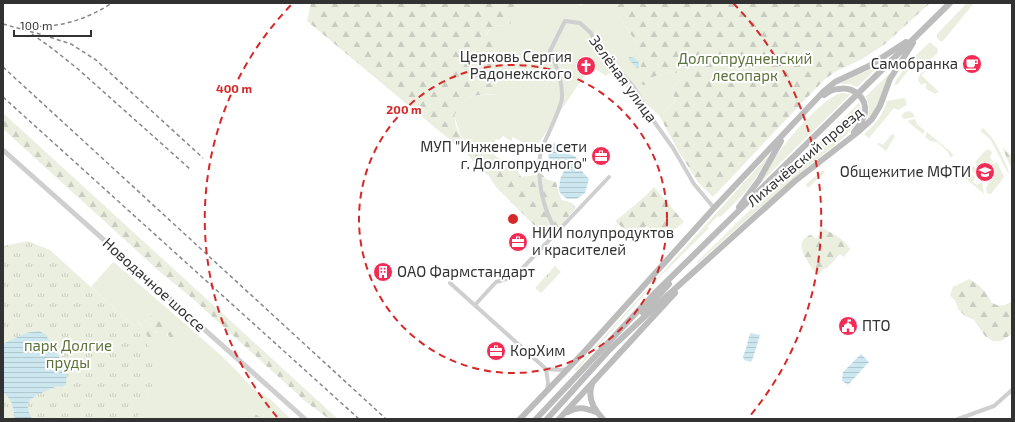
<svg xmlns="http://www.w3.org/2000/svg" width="1015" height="422" font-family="'Exo 2',sans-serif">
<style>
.grass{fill:#eaefe0;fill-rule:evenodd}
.forest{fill:url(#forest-firs)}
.park{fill:url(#park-tufts)}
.water{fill:url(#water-rules)}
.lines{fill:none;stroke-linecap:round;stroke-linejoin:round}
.minor{stroke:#cfcfcf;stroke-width:4}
.tertiary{stroke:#cfcfcf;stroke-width:5}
.secondary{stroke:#bcbcbc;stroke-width:6}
.rail{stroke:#878787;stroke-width:1.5;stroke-dasharray:4 3;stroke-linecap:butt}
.ring{fill:none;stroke:#d62828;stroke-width:2;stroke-dasharray:7 5}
.labels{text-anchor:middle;stroke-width:4;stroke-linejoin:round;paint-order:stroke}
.poi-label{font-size:15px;fill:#323232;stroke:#fff;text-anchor:end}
.park-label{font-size:15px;fill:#5c723b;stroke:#fff}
.street-label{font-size:15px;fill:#323232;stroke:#fff}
.centre{fill:#d62828;stroke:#fff;stroke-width:2}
.ring-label{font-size:12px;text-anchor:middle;font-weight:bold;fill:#d62828;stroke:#fff;stroke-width:4;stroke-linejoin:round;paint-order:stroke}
</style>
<defs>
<pattern id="forest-firs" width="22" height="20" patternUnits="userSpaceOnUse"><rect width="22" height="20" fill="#eaefe0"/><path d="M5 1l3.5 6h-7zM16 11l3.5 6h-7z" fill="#c9cdc1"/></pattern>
<pattern id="park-tufts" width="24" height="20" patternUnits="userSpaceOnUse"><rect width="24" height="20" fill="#eaefe0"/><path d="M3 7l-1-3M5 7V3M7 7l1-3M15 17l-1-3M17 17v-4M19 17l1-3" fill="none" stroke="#c9cdc1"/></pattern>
<pattern id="water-rules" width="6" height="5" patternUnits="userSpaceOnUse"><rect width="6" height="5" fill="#cce7f0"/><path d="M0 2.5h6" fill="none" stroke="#b0c7ce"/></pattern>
</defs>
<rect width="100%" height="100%" fill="#fff"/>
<!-- grass -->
<g class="grass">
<path d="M520 3H571L582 5 584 3H609L637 43 638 48 636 50 643 61 639 71 638 80 648 85 652 77 670 72H678L681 79 671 90 676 101 659 115 609 73 606 76 591 66 536 147 535 150 513 137 511 141 503 136 499 140 496 139 491 148 496 151 494 155 515 168 522 177 494 167 471 151 461 136 454 116C469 91 470 97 497 94L496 77 498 72 496 48 489 42 487 36 489 30 496 25 505 26 510 10Z"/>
<polygon points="967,3 974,3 943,41 940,41 937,38 937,34"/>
<polygon points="930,42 938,49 937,54 915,70 911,60"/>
<polygon points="909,64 910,68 898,84 894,86 896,80 907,65"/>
<polygon points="878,66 879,66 857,87 850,84 841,84 842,82"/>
<polygon points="931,67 921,75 939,92 935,94 925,88 926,86 926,84 924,83 921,85 918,80 920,74"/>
<path d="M890 73C883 88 880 106 868 119L869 106 866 96Z"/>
<path d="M841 93 851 94 762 181C769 159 819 99 841 93Z"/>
<path d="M904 98 906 100 907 105 898 110 894 108 869 138 864 134C876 124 883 115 887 101Z"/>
<path d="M859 103C862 109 862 115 858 120 850 135 825 153 811 164 773 197 735 229 698 263L697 262Z"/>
<polygon points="909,111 913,113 915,117 904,119 901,116 905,112"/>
<polygon points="915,119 917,124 925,131 923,134 908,122 909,120"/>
<path d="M983 128C996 139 1002 156 1009 172L1008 173 990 139 980 131Z"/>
<polygon points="927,132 952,153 953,155 951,158 947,151 937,142 930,141 925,137"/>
<polygon points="892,134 895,136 886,151 877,144 880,143 883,145"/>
<polygon points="988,149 992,152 990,157 992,160 991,161 994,164 997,162 1004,177 991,194 987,193 986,188 991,179 986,175 983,179 981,179 970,169 971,167 973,166 979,171 984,164 982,162 978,166 975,162 985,151"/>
<path d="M769 155C768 159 765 163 763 166 752 186 737 202 720 217L718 216 707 227 709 228 659 278 576 371 574 370Z"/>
<polygon points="823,170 825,172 808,188 806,186 807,183"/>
<polygon points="968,174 971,174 975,177 973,182 977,185 980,183 982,183 984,194 965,178"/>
<path d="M112 263H115L224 358 256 391 270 399 291 419H262L241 406 245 419H138L137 418 149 397 135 327 91 287ZM159 317 163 321H169L173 331 168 337 167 333 154 332 151 342 148 335 139 323 143 318 150 327 152 322Z"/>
</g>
<!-- forest -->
<g class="forest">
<path d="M311 3H520L510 10 511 23 505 26 496 25 489 30 487 35C490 42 493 47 501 50 507 62 497 66 496 78 496 83 498 89 497 94 470 96 469 92 454 116L456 126 464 143 471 151 494 167 522 177 542 174 546 179 556 182 559 194 562 200 572 203 576 208 559 227 552 234H546L534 225 496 187 489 176 479 168 467 154 307 21Z"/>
<polygon points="609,3 930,3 885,44 862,59 835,72 825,79 798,107 713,197 698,182 679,152 659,115 676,101 671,90 681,79 678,73 670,72 652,77 648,85 643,85 638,80 639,71 643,61 636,50 637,48 637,43"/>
<polygon points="3,113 338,419 329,419 306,402 193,299 159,271 3,129"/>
<polygon points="1002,147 1012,156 1012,170"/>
<path d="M654 187 684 222 665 237 646 226 635 239 615 221C629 210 642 200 654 187Z"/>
<path d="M821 227C831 233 844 238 850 249L844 257 840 254 826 269 825 268 818 275C812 270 798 249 802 242 804 238 808 236 812 234L816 239 819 235V230Z"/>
<path d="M969 279C980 284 987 293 992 303 1000 307 1005 306 1012 301V334L1001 341H993L985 336 974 320 965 316 958 309 956 302 950 295 953 287Z"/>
<polygon points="153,314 159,317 163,321 171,321 173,324 173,331 175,336 172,339 170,338 167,333 159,334 156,331 154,333 158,340 155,343 151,342 138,320 139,318 143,318 150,327 152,322 150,317"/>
<polygon points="240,405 260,417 262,419 245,419"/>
</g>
<!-- park -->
<g class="park">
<path d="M28 241 50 250 135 327C141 336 149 344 151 354 157 377 151 401 136 419H3V246Z"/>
<polygon points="555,266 561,272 541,293 535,288"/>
</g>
<!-- water -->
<g class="water">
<polygon points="629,57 635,58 639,63 639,67 637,68 629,60"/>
<polygon points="554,143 560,146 560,151 575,156 578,161 579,168 589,179 585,193 577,199 567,199 561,194 559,190 560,179 565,169 561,165 551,162 548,156 550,147"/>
<path d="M39 331 46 335 67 370 66 384 62 387 58 386C51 389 29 396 28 404 27 409 30 415 32 419H15C14 408 12 399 3 392V344L26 333Z"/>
<polygon points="750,333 760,335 753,358 751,362 744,360 743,356 746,349"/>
<polygon points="861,354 869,362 848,385 842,381 843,372"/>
</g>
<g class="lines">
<!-- minor -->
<g class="minor">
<polyline points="557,232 609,177"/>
<polyline points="450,283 546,369 562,370 566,369"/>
<path d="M475 305 496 282 514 277 557 232C542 208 536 178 541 150 546 138 561 109 562 98 563 81 556 66 550 51L565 21 580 23 591 33 596 44 633 86 653 120 673 148 694 184 714 208"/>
<polyline points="546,369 548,383 547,391"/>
<polyline points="958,419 994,406 1012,390"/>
</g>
<!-- tertiary -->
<polyline class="tertiary" points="3,150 305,419"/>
<!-- secondary -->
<g class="secondary">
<path d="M824 95C828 92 833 89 838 89 853 86 867 97 865 113 864 120 858 127 854 132"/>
<polyline points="739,207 759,180 781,141"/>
<polyline points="643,313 669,284"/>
<polyline points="610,349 658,304 795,181 858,132 872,119 880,106 890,79 913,43"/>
<path d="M592 384C587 398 593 409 603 419"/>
<path d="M568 412C578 406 585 408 596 412"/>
<polyline points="520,419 584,352 714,208 824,91 835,82 869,66 906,42"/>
<polyline points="536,419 654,294 950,3"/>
<polyline points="547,419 611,348"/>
<polyline points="559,419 675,293"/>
</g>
<!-- rail -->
<g class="rail">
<polyline points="3,24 43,35 71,44 96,60 203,158"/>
<path d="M26 26C56 29 86 20 112 3"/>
<polyline points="32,34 53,49 78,69 190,169"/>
<polyline points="3,67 386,419"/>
<polyline points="3,97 359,419"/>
</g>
</g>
<!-- distance rings -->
<g class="ring">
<circle cx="513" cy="219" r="154"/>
<path d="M277 417A308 308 0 0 1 293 3M733 3A308 308 0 0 1 749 417"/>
</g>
<!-- icons -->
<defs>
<g id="cafe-disc" transform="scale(1)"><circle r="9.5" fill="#f22c54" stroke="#fff"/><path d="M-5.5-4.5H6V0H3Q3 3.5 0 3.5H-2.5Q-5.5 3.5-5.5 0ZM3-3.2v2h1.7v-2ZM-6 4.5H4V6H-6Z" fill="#fff"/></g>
<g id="church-disc" transform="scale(1)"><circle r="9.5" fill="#f22c54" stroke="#fff"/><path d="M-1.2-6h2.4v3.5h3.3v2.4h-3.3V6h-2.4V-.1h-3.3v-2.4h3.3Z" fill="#fff"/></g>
<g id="office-disc" transform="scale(1)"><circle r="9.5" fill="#f22c54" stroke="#fff"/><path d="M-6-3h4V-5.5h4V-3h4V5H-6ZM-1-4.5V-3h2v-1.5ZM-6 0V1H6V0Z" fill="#fff"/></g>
<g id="university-disc" transform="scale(1)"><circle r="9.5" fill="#f22c54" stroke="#fff"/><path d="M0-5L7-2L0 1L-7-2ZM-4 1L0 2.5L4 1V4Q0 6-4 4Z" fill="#fff"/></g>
<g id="building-disc" transform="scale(1)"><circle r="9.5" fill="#f22c54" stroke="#fff"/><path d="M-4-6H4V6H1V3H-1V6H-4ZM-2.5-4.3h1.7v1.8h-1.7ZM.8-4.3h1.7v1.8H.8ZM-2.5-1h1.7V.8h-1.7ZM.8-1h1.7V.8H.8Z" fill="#fff"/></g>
<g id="civic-disc" transform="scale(1)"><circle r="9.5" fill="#f22c54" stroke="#fff"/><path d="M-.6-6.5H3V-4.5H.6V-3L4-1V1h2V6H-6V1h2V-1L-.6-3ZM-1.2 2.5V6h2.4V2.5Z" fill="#fff"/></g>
</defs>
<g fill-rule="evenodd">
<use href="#cafe-disc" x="972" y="64"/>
<use href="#church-disc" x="586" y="66"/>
<use href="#office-disc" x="601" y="156"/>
<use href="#university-disc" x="985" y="172"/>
<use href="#office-disc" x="518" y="242"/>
<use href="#building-disc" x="383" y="272"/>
<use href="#civic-disc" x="848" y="326"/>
<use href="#office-disc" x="496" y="351"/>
</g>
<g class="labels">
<!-- poi labels -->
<g class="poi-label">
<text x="572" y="62">Церковь Сергия<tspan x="572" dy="17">Радонежского</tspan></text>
<text x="958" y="69">Самобранка</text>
<text x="587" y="152">МУП "Инженерные сети<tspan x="587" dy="17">г. Долгопрудного"</tspan></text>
<text x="971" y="177">Общежитие МФТИ</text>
<text x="532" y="238" text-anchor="start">НИИ полупродуктов<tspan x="532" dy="17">и красителей</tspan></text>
<text x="397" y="277" text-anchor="start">ОАО Фармстандарт</text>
<text x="862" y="331" text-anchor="start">ПТО</text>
<text x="510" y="356" text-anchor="start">КорХим</text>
</g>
<!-- park labels -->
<g class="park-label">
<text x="745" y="64">Долгопрудненский<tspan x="745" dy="17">лесопарк</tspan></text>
<text x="68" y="351">парк Долгие<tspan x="68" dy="17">пруды</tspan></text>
</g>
<!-- street labels -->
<g class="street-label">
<text transform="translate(623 79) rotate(54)" y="5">Зелёная улица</text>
<text transform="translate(805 157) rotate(-40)" y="5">Лихачёвский проезд</text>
<text transform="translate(154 285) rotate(42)" y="5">Новодачное шоссе</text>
</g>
</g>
<circle cx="513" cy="219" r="6" class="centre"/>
<g class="ring-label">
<text x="234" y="93">400 m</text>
<text x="404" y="114">200 m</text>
</g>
<!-- border -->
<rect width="1015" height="422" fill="none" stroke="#323232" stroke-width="8"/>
<!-- scale -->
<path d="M14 30v6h77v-6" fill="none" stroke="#323232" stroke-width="2"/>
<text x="20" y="30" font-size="12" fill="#323232" stroke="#ffffff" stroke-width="3" paint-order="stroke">100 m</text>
</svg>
